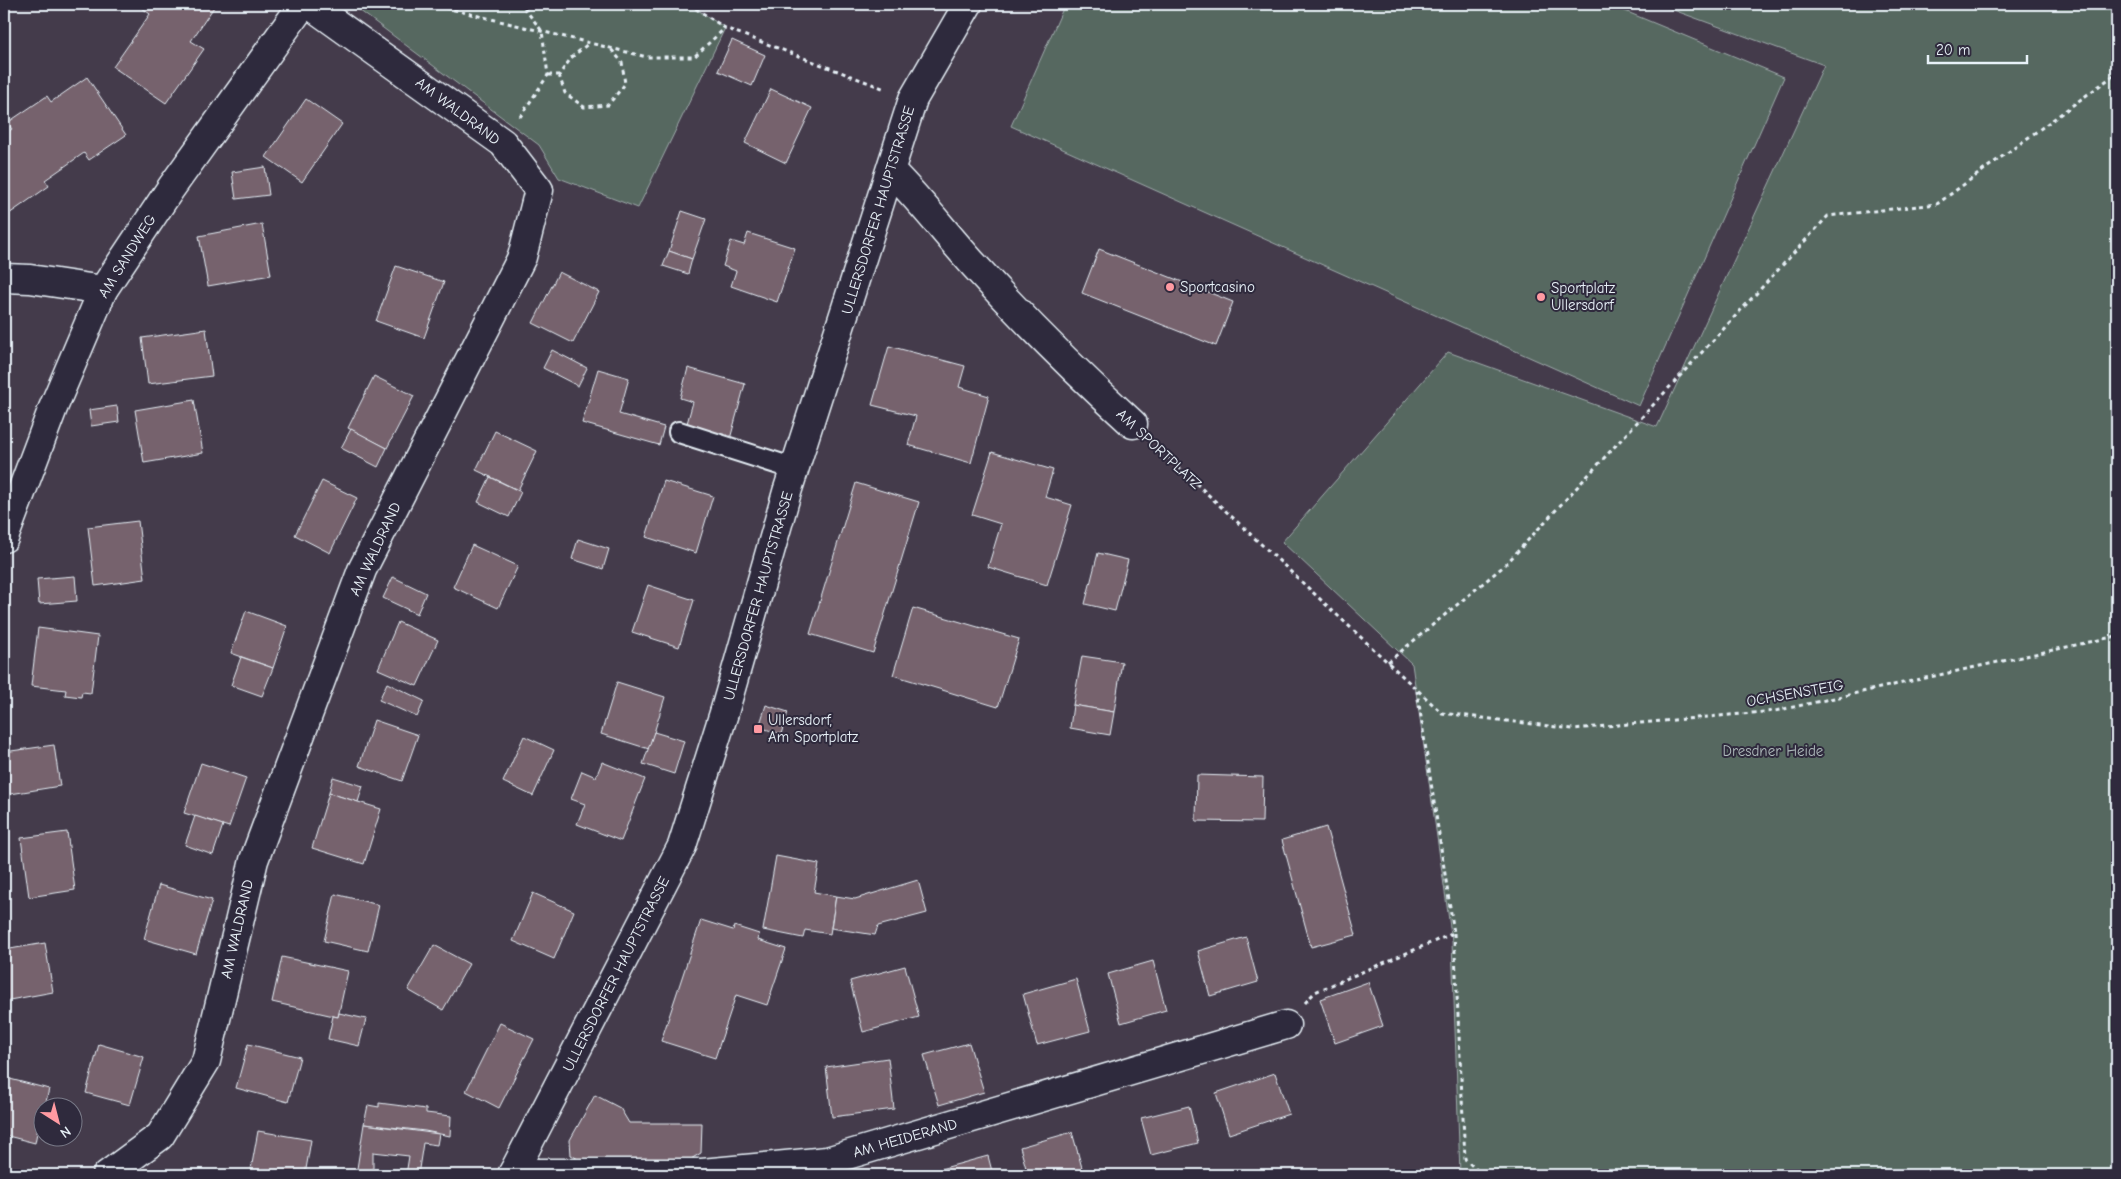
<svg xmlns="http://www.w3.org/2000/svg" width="2121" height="1179" font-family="'Comic Neue',sans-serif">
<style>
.green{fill:#566860;stroke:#9facac}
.building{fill:#76626d;stroke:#e8f1f8}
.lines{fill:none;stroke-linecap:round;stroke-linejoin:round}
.lane-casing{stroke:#e8f1f8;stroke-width:24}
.street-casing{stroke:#e8f1f8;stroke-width:31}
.secondary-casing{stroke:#e8f1f8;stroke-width:31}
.path{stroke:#e8f1f8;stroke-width:3;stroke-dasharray:4 4;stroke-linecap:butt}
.lane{stroke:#2f2a3d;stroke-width:20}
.street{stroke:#2f2a3d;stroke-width:28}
.secondary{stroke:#2f2a3d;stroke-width:28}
.poi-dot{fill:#ff9aa2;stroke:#2f2a3d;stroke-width:2}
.labels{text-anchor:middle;stroke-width:4;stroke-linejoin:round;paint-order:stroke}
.street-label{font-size:15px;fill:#e8f1f8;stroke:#2f2a3d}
.poi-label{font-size:15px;fill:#e8f1f8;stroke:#2f2a3d;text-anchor:start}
.park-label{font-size:15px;fill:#aebabb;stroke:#2f2a3d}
</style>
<rect width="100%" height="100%" fill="#443b4b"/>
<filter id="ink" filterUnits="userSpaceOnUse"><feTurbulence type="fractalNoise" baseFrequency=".02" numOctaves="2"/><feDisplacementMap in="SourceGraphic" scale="10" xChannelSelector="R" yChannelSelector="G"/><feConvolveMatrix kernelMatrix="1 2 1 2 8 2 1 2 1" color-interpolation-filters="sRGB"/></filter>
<g filter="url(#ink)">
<!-- green -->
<g class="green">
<polygon points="351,4 689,4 725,28 638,208 559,178 539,145"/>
<polygon points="1065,4 1608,4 1784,77 1639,406 1011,126"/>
<polygon points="1657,4 2117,4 2117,1175 1460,1175 1452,941 1412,664 1282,542 1448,352 1657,427 1824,65"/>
</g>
<!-- building -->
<g class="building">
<polygon points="139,4 216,4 191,41 204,49 166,103 113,67 150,14 138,5"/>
<polygon points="732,40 765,55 752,86 718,71"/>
<polygon points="87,77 126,135 89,160 84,153 45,180 49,186 9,214 4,206 4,135 12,129 7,123 47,96 51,102"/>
<polygon points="771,89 812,108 786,163 745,143"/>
<polygon points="306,99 342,124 302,182 266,157"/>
<polygon points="265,167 269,195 236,199 232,172"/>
<polygon points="682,211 706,219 692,259 669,251"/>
<polygon points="262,224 271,275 208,286 199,236"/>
<polygon points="748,233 795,248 777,302 731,286 736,271 723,266 731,241 744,245"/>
<polygon points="1099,249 1233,302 1216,346 1082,293"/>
<polygon points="669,251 692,259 688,274 663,266"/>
<polygon points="396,266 444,282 424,338 376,321"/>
<polygon points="559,272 599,292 573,343 533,323"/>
<polygon points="206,329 212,376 148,384 142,338"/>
<polygon points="889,346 965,366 959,387 989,396 971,463 908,445 916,416 872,405"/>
<polygon points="552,350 587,368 578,386 543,368"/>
<polygon points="688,368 745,384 730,439 686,427 693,402 680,398"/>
<polygon points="598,369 629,378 619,414 664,427 659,445 582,423"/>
<polygon points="374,376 414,396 387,448 348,428"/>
<polygon points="194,400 203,453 144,463 135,410"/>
<polygon points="117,406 119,422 91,426 89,410"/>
<polygon points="351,429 387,448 378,467 341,448"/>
<polygon points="495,431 537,451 518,490 476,470"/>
<polygon points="992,452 1053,470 1045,497 1072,505 1047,585 988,567 1001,524 972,515"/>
<polygon points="490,477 521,492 509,517 478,502"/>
<polygon points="322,481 357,498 330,553 295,535"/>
<polygon points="664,481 713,496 696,553 646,537"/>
<polygon points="856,483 919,502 873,653 810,634"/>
<polygon points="138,521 145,579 95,586 88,527"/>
<polygon points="578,539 609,549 603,569 572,559"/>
<polygon points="472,545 518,566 498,608 453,587"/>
<polygon points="1098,553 1128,560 1115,611 1085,604"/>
<polygon points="75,576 77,601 39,604 37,579"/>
<polygon points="393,577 426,593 417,614 383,598"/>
<polygon points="648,585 694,600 679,647 632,632"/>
<polygon points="913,608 1019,639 998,707 893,675"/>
<polygon points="246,611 287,626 273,668 231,653"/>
<polygon points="398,622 438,640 417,686 378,669"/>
<polygon points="38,628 98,636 91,693 82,692 81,697 65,695 66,690 31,686"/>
<polygon points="1082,656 1122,662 1114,712 1073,705"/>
<polygon points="241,657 273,668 262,696 231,685"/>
<polygon points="617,682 665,697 649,749 601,734"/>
<polygon points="387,683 424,701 417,717 379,700"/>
<polygon points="766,705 788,712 781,734 759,727"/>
<polygon points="1073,705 1114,712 1110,735 1070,728"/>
<polygon points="374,720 418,735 402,781 359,766"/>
<polygon points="654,732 684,741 674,774 643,764"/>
<polygon points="524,736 554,750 533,796 503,782"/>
<polygon points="54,745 60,786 4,795 4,752"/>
<polygon points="602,762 645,779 621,841 577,824 585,804 571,799 582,771 596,777"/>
<polygon points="201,763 246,778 229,827 184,813"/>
<polygon points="1197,775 1263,777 1262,822 1196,821"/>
<polygon points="333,777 363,786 358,802 329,793"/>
<polygon points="329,793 381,809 364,864 312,848"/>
<polygon points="195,816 223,825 213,855 185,845"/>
<polygon points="1326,827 1356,935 1311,947 1282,840"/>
<polygon points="67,832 75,890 29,897 21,838"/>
<polygon points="776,856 819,864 814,892 836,896 830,934 805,930 803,938 763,930"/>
<polygon points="918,880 927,913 878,926 875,935 831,928 836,896 855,899"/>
<polygon points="159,885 212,900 196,954 144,939"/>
<polygon points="533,893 574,911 554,959 513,941"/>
<polygon points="335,894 379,905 368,951 324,941"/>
<polygon points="701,920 733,930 734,926 759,934 758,940 786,949 767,1005 736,995 715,1058 661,1041"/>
<polygon points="1246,937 1258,982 1210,996 1198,951"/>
<polygon points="45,943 53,992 4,1001 4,950"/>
<polygon points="434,945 469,964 443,1010 408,990"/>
<polygon points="282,957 348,971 338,1017 272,1002"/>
<polygon points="1153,961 1166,1010 1121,1023 1108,974"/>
<polygon points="905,966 919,1017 863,1032 850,981"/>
<polygon points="1076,979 1090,1031 1037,1045 1023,994"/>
<polygon points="1368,982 1383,1026 1335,1043 1320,999"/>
<polygon points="339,1013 366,1019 359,1046 328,1039 333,1016 338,1017"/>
<polygon points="500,1023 534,1039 499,1108 466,1091"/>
<polygon points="969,1043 984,1092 939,1105 924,1055"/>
<polygon points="99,1044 144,1057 130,1105 86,1093"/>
<polygon points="248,1044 300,1057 288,1102 236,1088"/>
<polygon points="888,1058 894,1109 832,1117 826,1067"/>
<polygon points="1275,1073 1289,1114 1229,1134 1216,1093"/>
<polygon points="6,1078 49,1089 45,1106 42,1106 35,1143 4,1135 4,1086"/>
<polygon points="595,1095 620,1108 629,1123 702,1123 701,1153 689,1160 582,1161 571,1155 570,1140"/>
<polygon points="379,1103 426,1109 426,1113 451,1116 450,1136 425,1131 364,1124 368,1105 379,1107"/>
<polygon points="1189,1106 1198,1143 1151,1155 1141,1118"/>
<polygon points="364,1124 439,1134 437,1145 423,1143 418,1175 406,1175 409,1156 373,1152 373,1175 356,1175"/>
<polygon points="258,1131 311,1140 305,1175 250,1175"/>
<polygon points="1072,1132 1084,1175 1028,1175 1020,1147"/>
<polygon points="988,1156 993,1175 934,1175 933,1171"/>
</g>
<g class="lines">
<!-- lane casing -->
<g class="lane-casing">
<polyline id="lane" points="679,432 795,469"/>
</g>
<!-- street casing -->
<g class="street-casing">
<g id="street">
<path d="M891 171C921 201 946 234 974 265 1024 320 1078 374 1133 424"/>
<polyline points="4,278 30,279 103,290"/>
<polyline points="4,538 53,408 103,290 171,188 303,4"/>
<polyline points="513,1173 702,1173 827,1161 1286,1025"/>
<polyline points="107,1175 160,1136 206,1061 254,860 362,570 522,257 539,190 503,143 309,4"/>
</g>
</g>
<!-- secondary casing -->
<g class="secondary-casing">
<polyline id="secondary" points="512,1175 682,846 724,713 787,492 913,99 968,4"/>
</g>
<!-- path -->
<g class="path">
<polyline points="430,4 647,57 694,57 725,28"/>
<polyline points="689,4 725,28 885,89"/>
<polyline points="371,9 383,4"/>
<polyline points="548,75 559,75 572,57 589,43"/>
<polyline points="559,75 565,93 584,107 608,105 625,84 622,62 610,48"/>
<polyline points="520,117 548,75 542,31 521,4"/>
<polyline points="1155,445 1442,713 1573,729 1775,711 2117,636"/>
<polyline points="1388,662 1505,565 1828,216 1937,204 2117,73"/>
<polyline points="1454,933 1465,1159 1482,1175"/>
<polyline points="1305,1003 1315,992 1454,933 1417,691"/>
</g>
<!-- lane -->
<use href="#lane" class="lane"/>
<!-- street -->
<use href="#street" class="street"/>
<!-- secondary -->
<use href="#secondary" class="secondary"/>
</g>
</g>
<!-- markers -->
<g class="poi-dot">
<circle cx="1170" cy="287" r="5"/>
<circle cx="1541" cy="297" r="5"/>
<rect x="753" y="724" width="10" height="10" rx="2.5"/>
</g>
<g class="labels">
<!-- street labels -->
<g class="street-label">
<text transform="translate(458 111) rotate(37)" y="5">AM WALDRAND</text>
<text transform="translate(878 210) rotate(-73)" y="5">ULLERSDORFER HAUPTSTRASSE</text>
<text transform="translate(127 256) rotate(-58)" y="5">AM SANDWEG</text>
<text transform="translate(1159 449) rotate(43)" y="5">AM SPORTPLATZ</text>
<text transform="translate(375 549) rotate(-65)" y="5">AM WALDRAND</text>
<text transform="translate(758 596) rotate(-74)" y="5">ULLERSDORFER HAUPTSTRASSE</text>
<text transform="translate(1795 693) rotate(-10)" y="5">OCHSENSTEIG</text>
<text transform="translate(237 929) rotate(-77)" y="5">AM WALDRAND</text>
<text transform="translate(616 974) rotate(-63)" y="5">ULLERSDORFER HAUPTSTRASSE</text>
<text transform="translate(905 1138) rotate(-16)" y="5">AM HEIDERAND</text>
</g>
<!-- poi labels -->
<g class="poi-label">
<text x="1180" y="292">Sportcasino</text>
<text x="1551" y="293">Sportplatz<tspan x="1551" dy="17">Ullersdorf</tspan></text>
<text x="768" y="725">Ullersdorf,<tspan x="768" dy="17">Am Sportplatz</tspan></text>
</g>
<!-- park labels -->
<g class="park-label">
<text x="1773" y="756">Dresdner Heide</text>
</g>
</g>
<!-- margin -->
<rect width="2121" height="1179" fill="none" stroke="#2f2a3d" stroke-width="20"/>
<rect x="10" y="10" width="2101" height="1159" fill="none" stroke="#e8f1f8" stroke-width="2" filter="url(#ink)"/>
<!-- north arrow -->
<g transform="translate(58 1122) rotate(144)"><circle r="24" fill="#2f2a3d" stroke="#797a88"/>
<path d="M0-4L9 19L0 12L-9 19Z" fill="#ff9aa2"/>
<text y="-8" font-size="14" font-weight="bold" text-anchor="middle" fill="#e8f1f8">N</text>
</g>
<!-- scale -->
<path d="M1928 55v8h99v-8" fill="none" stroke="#e8f1f8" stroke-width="2.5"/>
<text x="1936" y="55" font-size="15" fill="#e8f1f8" stroke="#2f2a3d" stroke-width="4" paint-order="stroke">20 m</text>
</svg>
